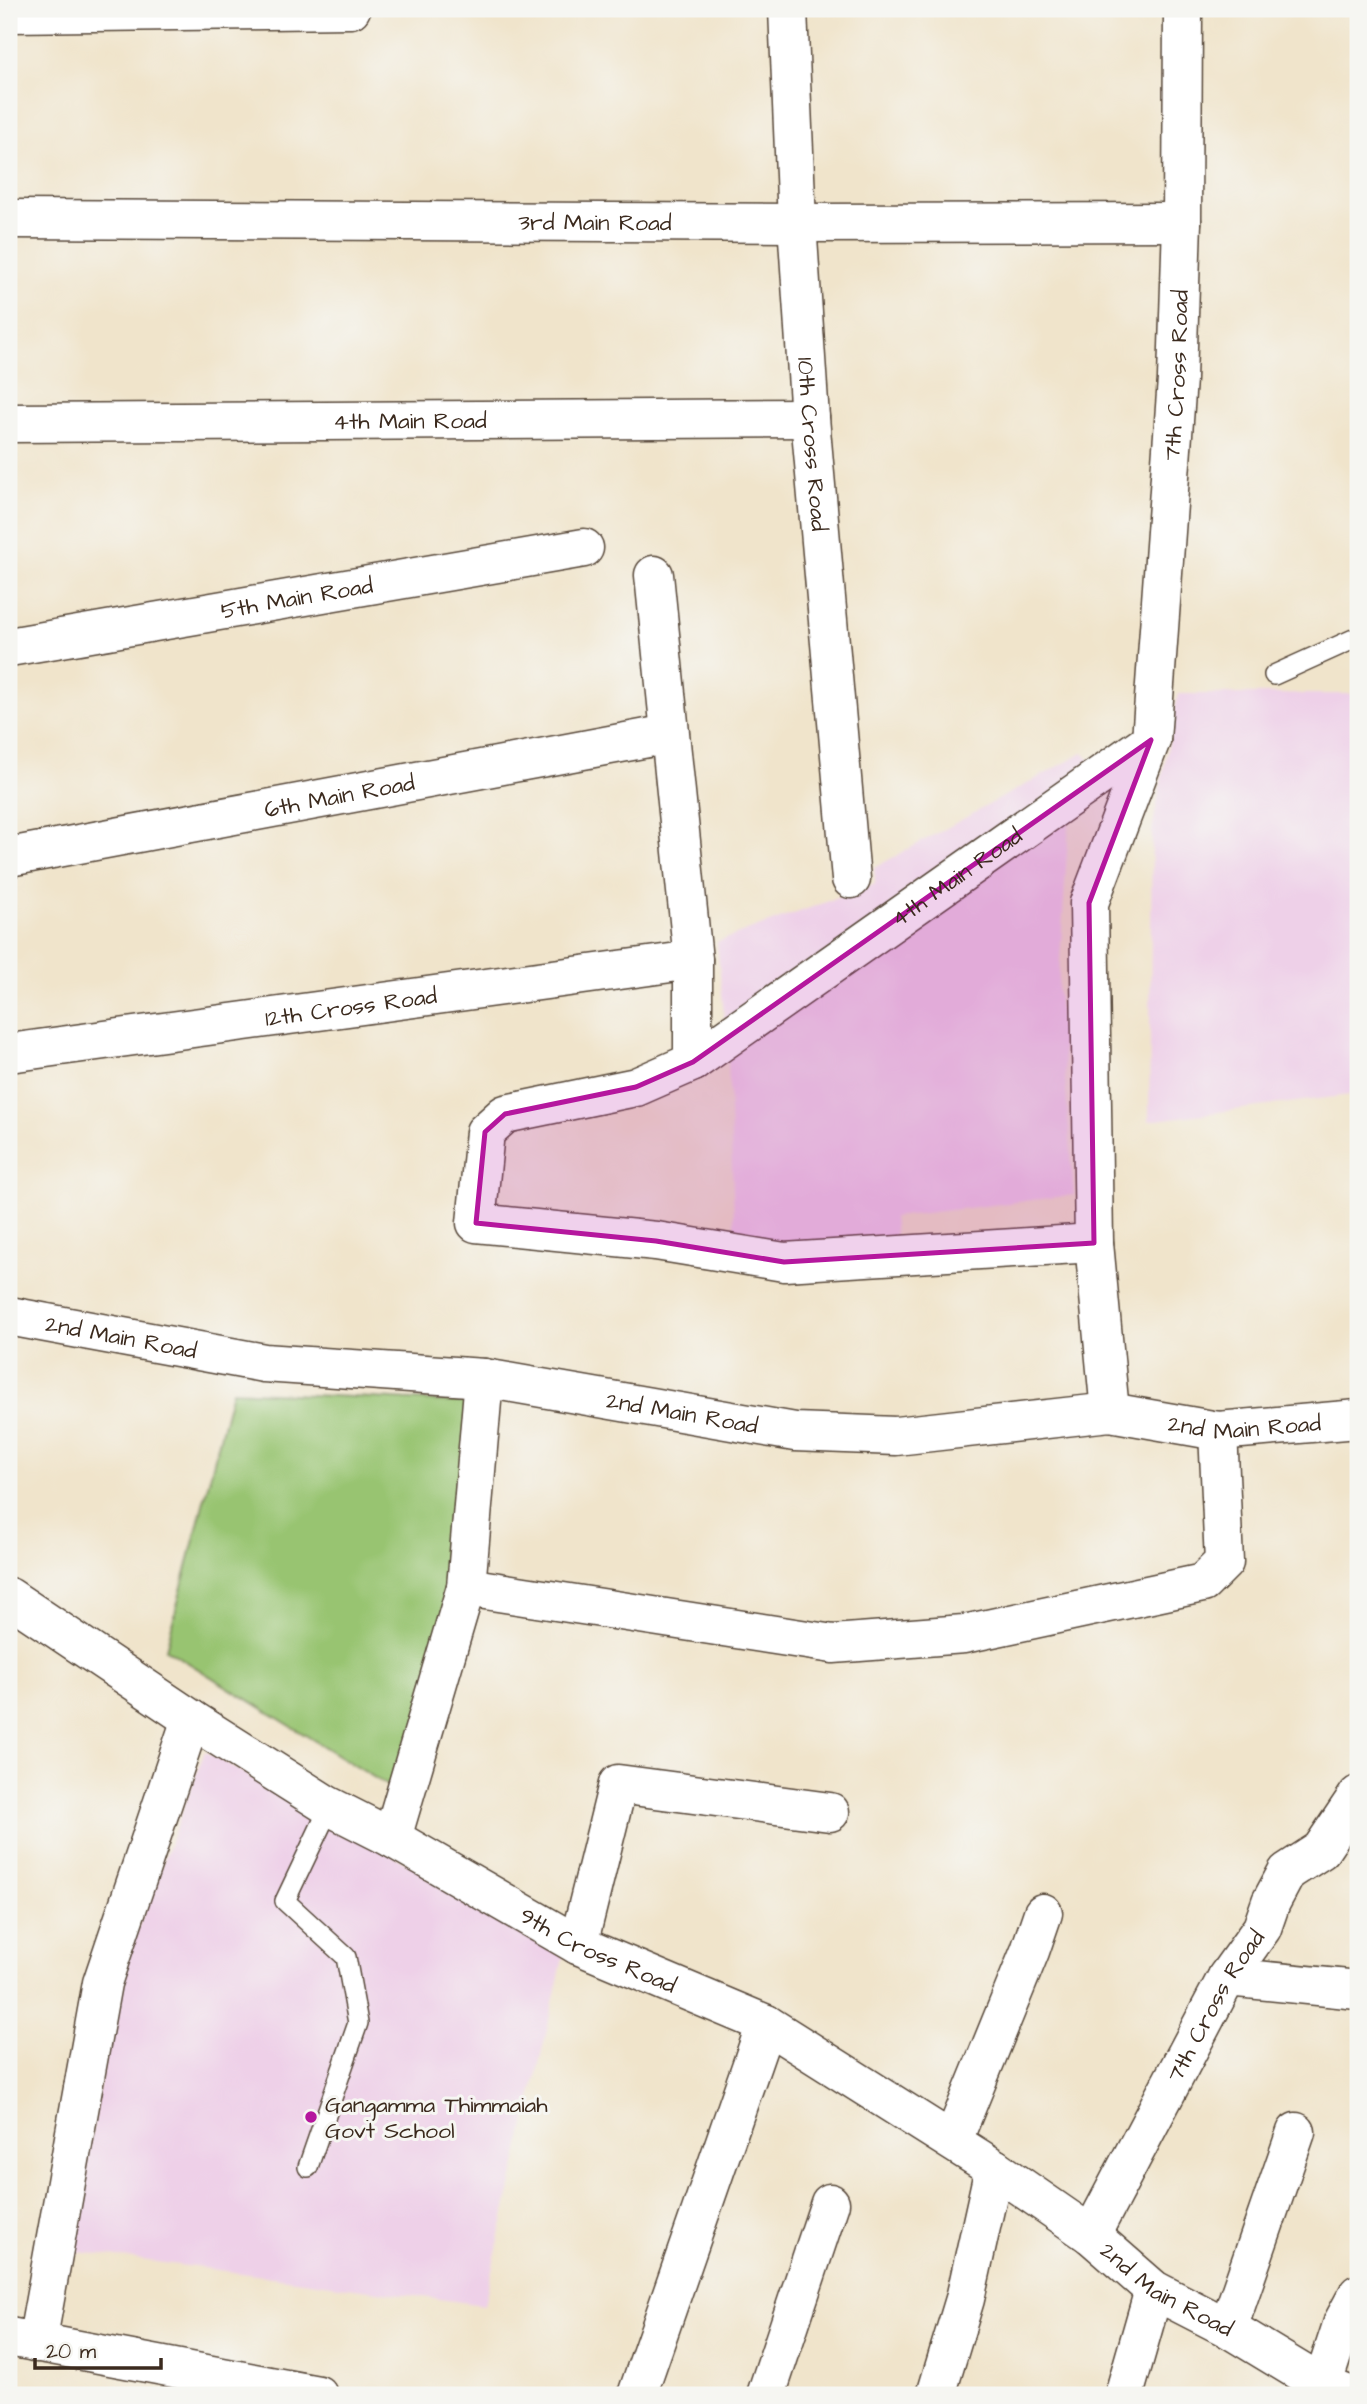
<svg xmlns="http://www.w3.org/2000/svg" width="1367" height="2404" font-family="'Architects Daughter',sans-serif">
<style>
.built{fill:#eed0e8}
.green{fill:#98c471;stroke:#6a7748;stroke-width:2}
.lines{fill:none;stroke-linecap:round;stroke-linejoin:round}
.lane-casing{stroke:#564638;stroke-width:22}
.street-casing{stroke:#564638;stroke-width:41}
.secondary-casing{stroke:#564638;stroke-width:41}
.lane{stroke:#fff;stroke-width:19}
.street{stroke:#fff;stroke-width:38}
.secondary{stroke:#fff;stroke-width:38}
.marked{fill:#b5179e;fill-opacity:0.2;stroke:#b5179e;stroke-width:5;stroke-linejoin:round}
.poi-dot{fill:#b5179e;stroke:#f6f6f2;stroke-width:2.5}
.labels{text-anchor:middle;stroke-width:6;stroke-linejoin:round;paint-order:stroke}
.street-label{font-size:23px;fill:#3b2a1e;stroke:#f6f6f2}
.poi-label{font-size:23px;fill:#3b2a1e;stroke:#f6f6f2;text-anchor:start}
</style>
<rect width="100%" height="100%" fill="#f6f6f2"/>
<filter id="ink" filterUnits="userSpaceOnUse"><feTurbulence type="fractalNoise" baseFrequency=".0143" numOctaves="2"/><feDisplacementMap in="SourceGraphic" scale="14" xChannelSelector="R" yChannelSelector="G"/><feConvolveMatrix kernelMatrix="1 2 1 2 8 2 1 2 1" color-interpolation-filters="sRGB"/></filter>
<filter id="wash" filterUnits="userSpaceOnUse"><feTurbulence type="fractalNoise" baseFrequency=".00686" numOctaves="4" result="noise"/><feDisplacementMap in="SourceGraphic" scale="28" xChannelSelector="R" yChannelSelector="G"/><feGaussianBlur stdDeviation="1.57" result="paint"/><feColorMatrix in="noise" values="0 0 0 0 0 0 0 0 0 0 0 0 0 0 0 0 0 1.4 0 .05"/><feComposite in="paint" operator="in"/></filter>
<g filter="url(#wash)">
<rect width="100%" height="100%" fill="#f0e4cb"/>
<!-- built -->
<g class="built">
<polygon points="1178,694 1358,694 1358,1094 1149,1121 1152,830"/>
<polygon points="1083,753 1111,783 1070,807 1058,989 1074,1195 893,1217 896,1243 735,1246 728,1058 717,942 875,884 874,868"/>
<polygon points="205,1751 371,1845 567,1941 484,2305 72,2251 117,1983"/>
</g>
<!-- green -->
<polygon class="green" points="232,1391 475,1403 445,1638 396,1791 166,1649"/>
</g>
<g filter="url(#ink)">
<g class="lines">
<!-- lane casing -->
<g class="lane-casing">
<g id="lane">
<polyline points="1274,675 1358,637"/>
<polyline points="308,2167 358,2023 346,1957 285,1901 324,1819 327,1805"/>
</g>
</g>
<!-- street casing -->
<g class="street-casing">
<g id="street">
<path id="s1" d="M788 9 797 223 810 418 851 879"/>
<path id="s2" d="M9 219 797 223 1182 222"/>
<path id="s3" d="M9 423 810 418"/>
<polyline points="654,575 693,960 693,1062 636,1087 505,1114 485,1132 476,1223 656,1241 784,1262 1094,1243"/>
<path id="s4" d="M9 647 584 548"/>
<path id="s5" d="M9 857 669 734"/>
<path id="s6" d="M9 1053 693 960"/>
<path id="s7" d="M693 1062 1151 740"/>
<path id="s8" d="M9 1316 264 1363 484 1378 795 1432 896 1436 1110 1412 1218 1431 1358 1419"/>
<path id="s9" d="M1110 1412 1094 1243 1089 903 1151 740 1177 379 1182 222 1183 9"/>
<polyline points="466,1587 833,1644 964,1634 1203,1583 1224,1562 1218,1431"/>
<path id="s10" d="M9 1597 191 1719 327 1805 392 1838 578 1945 766 2024 994 2168 965 2299 936 2395"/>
<polyline points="392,1838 466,1587 484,1378"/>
<polyline points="578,1945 618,1784 830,1812"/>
<polyline points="1227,1977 1358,1990"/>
<polyline points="953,2140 1030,1951 1043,1913"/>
<path id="s11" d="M994 2168 1091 2235 1154 2290 1228 2328 1322 2385 1349 2395"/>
<path id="s12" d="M1091 2235 1227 1977 1262 1928 1271 1902 1287 1872 1321 1850 1358 1795"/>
<polyline points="1228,2328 1296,2132"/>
<polyline points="9,2337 318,2395"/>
<polyline points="37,2343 102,1983 191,1719"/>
<polyline points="637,2395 766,2024"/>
<polyline points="766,2395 830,2203"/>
<polyline points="1124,2395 1154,2290"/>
<polyline points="1319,2395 1343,2322 1358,2294"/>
</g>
</g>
<!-- secondary casing -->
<g class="secondary-casing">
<polyline id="secondary" points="9,13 351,9"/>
</g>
<!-- lane -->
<use href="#lane" class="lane"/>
<!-- street -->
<use href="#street" class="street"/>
<!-- secondary -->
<use href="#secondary" class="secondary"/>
</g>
</g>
<!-- marked area -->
<path class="marked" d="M1151 740 1089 903 1094 1243 784 1262 656 1241 476 1223 485 1132 505 1114 636 1087 693 1062Z"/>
<!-- markers -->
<circle class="poi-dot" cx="311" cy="2117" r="7"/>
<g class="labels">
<!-- street labels -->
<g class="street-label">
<text dy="8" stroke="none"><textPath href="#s2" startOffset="586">3rd Main Road</textPath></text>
<text dy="8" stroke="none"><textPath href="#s9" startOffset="1050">7th Cross Road</textPath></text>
<text dy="8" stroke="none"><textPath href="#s3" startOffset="401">4th Main Road</textPath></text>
<text dy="8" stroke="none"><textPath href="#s1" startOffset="436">10th Cross Road</textPath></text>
<text dy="8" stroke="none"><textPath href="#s4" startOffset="292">5th Main Road</textPath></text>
<text dy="8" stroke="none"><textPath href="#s5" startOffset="336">6th Main Road</textPath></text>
<text dy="8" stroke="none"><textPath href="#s7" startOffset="322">4th Main Road</textPath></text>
<text dy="8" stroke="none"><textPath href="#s6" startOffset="345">12th Cross Road</textPath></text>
<text dy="8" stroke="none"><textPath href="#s8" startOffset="114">2nd Main Road</textPath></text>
<text dy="8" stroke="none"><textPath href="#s8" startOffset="681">2nd Main Road</textPath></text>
<text dy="8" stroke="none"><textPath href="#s8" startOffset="1248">2nd Main Road</textPath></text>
<text dy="8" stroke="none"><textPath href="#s10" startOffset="688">9th Cross Road</textPath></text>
<text dy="8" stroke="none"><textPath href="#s12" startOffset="261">7th Cross Road</textPath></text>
<text dy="8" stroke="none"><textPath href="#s11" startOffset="212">2nd Main Road</textPath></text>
</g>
<!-- poi labels -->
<g class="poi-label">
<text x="325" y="2112">Gangamma Thimmaiah<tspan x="325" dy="26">Govt School</tspan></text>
</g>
</g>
<!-- margin -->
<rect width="1367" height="2404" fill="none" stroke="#f6f6f2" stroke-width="35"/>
<!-- scale -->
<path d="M35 2358v10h126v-10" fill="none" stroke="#3b2a1e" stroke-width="3.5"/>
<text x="46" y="2358" font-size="21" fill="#3b2a1e" stroke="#f6f6f2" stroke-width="5" paint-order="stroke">20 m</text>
</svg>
